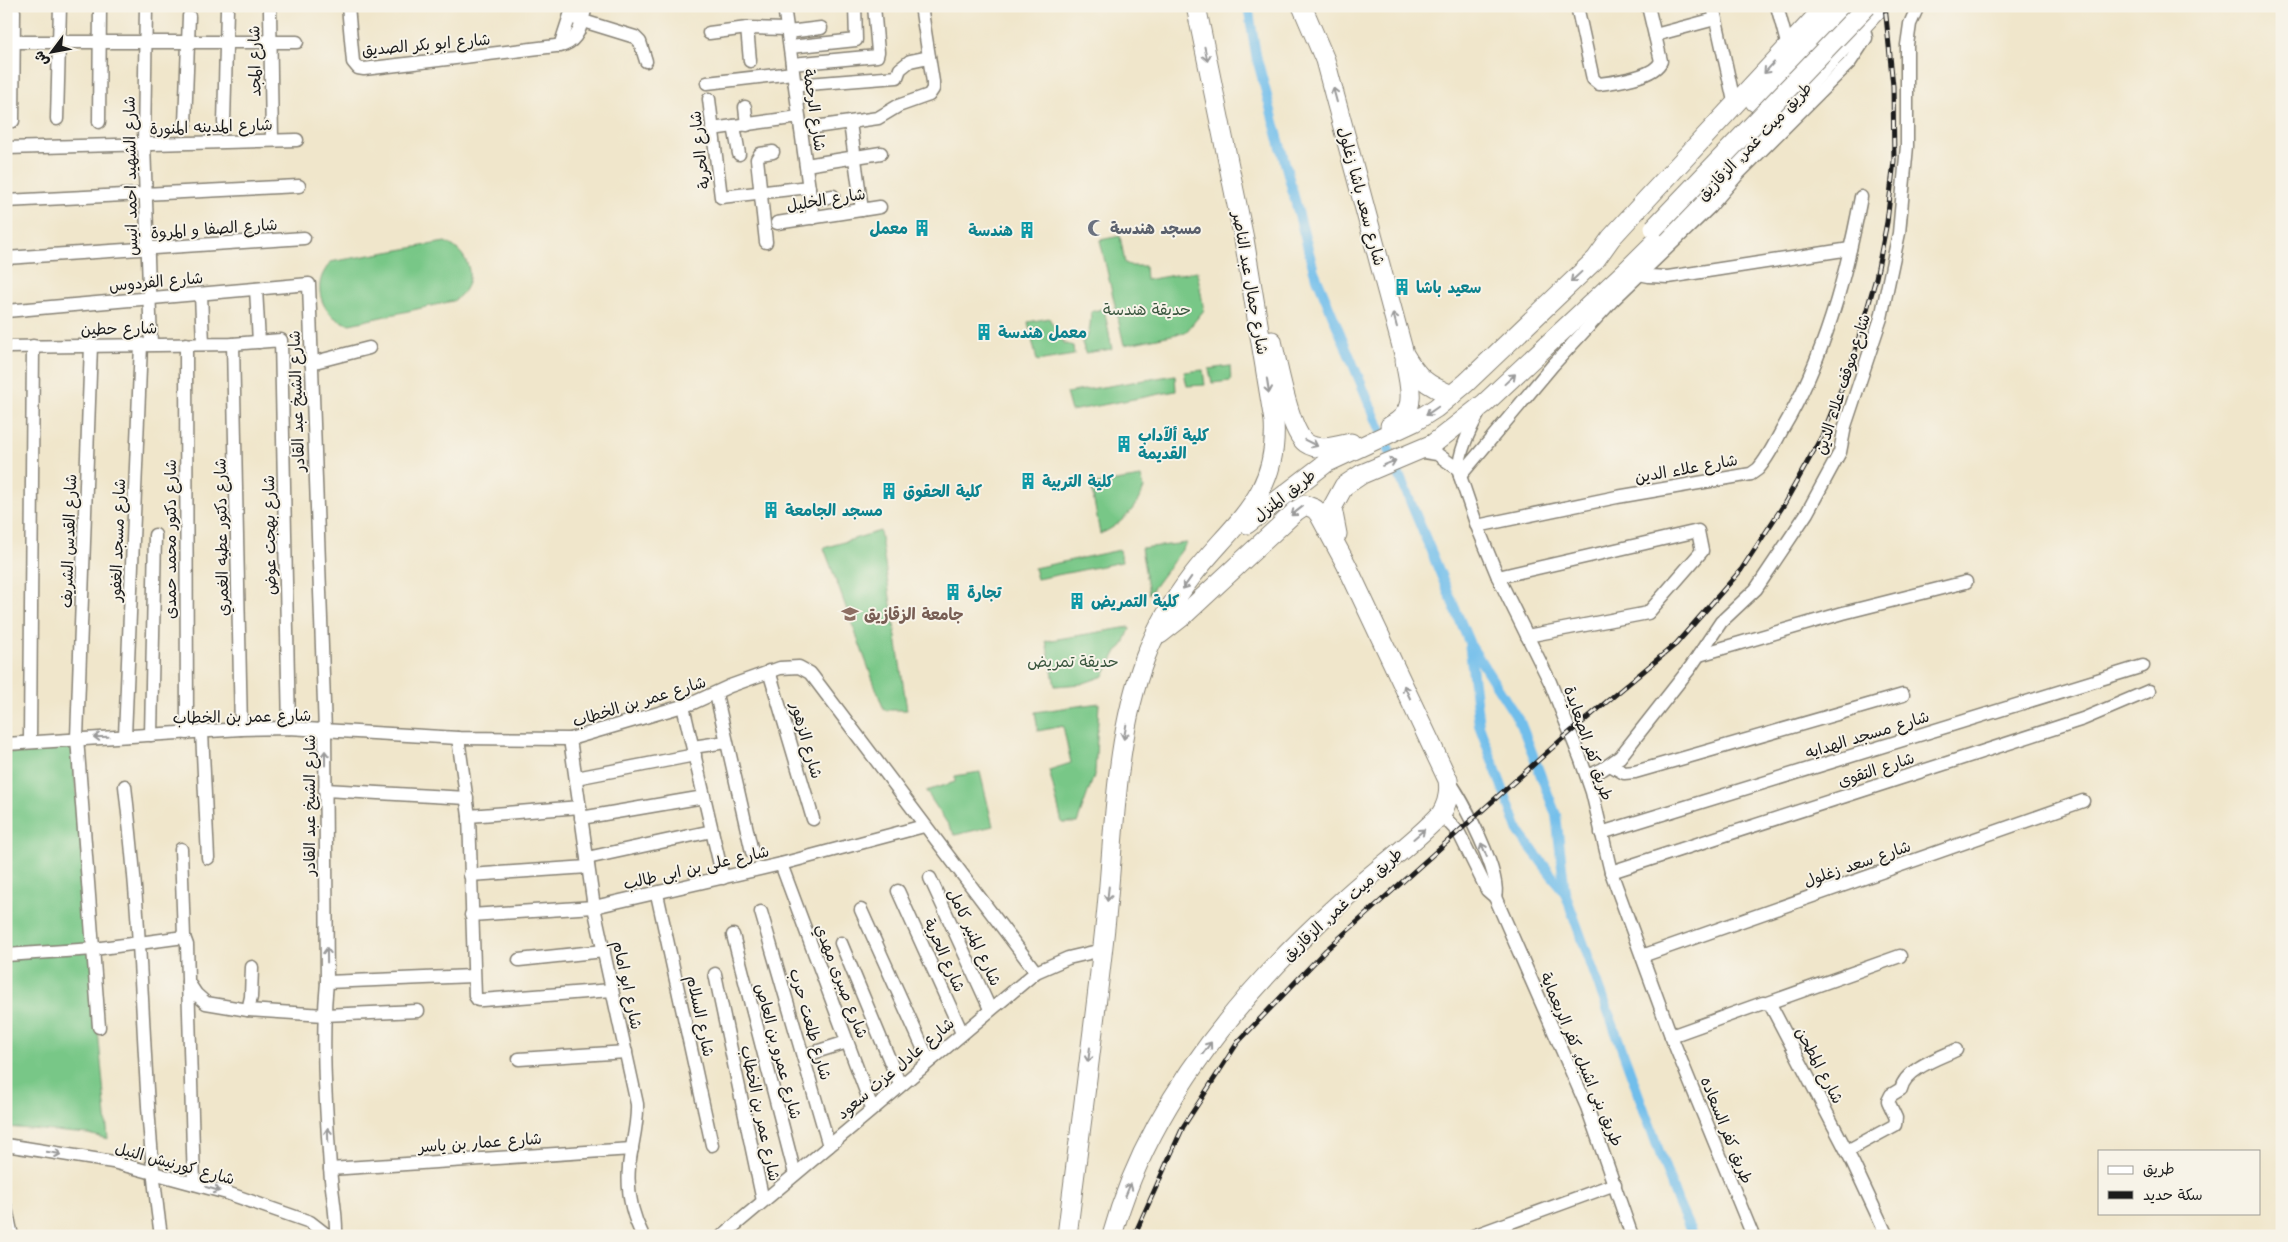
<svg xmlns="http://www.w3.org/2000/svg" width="2288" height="1242" font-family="Mali,'Playpen Sans Arabic',sans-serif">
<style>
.garden{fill:#78c787;stroke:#4a7252}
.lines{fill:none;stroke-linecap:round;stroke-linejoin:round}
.canal{stroke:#71beeb;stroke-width:10}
.minor-casing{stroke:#868174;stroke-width:15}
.highway-casing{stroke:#868174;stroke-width:21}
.minor{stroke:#fff;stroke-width:12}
.highway{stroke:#fff;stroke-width:19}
.rail-casing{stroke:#1c1c1c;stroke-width:5}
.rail{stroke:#f7f3e8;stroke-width:3;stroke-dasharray:9;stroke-linecap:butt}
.highway-bridge-casing{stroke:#868174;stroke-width:21;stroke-linecap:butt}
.highway-bridge{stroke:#fff;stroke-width:19}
.oneway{stroke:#999}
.labels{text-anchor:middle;stroke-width:4;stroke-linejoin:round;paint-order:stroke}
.street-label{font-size:16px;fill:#1c1c1c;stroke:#f7f3e8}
.culture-label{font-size:16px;font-weight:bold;fill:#0d838f;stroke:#f7f3e8;text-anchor:start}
.worship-label{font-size:16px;font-weight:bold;fill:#5b616d;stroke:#f7f3e8;text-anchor:start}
.park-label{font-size:16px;fill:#3c5841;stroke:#f7f3e8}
.education-label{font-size:16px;font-weight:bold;fill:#785e54;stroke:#f7f3e8;text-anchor:start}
</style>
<rect width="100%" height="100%" fill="#f7f3e8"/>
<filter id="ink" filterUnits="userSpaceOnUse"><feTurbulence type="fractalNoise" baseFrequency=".02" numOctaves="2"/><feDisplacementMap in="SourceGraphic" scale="10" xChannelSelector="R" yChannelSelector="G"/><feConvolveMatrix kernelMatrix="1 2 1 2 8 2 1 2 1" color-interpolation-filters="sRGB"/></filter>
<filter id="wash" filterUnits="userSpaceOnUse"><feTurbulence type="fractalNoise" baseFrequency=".0096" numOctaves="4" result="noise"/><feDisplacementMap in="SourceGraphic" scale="20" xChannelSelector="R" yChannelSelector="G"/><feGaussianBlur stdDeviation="1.12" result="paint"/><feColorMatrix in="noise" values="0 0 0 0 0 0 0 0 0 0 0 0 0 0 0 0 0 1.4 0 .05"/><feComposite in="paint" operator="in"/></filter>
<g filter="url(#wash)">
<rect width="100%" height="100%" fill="#f0e6cb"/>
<!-- garden -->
<g class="garden">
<polygon points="1120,236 1125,263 1132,266 1145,266 1146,280 1197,271 1204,310 1186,332 1124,345 1100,240"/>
<path d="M445 242C472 253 479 285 453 301L350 324C328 321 314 296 322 276 324 271 328 266 330 262Z"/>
<path d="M1104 308 1112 349 1085 353 1082 342C1091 336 1090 323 1091 312Z"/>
<polygon points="1049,318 1064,343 1073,346 1074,355 1037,361 1028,322"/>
<polygon points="1230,366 1231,381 1212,383 1209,369"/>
<polygon points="1203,370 1205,385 1187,386 1184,372"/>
<polygon points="1175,375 1176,391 1071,411 1066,393"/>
<path d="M1141 477 1144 488C1137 508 1120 526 1100 534L1091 485Z"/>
<polygon points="880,531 907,710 884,710 824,548"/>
<polygon points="1187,543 1149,594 1141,548"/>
<polygon points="1120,550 1122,562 1037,579 1034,568"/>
<polygon points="1129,627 1130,629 1123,646 1117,651 1104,676 1081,684 1055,686 1046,641"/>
<polygon points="1099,703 1095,773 1077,823 1062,823 1049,770 1071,763 1063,726 1038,731 1035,712"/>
<polygon points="72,746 108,1139 88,1134 6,1127 6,753"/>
<polygon points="980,772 993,826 955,835 926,791 955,782 955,776"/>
</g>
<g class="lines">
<!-- canal -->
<g class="canal">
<polyline points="1248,6 1256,55 1314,271 1469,642 1479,725 1519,832 1565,893 1678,1203 1693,1236"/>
<polyline points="1471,646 1521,724 1556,815 1565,892"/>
</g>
</g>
</g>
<g filter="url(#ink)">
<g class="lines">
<!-- minor casing -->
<g class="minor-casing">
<g id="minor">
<polyline points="146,6 144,144 151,344"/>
<path d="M348 6 353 62 358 68 364 69 564 45C580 39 582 21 586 6"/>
<polyline points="784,6 813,218"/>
<path d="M1577 6 1593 79 1599 84C1615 82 1655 77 1661 61L1648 6"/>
<polyline points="1713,6 1735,106"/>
<polyline points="1777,6 1788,47"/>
<polyline points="270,11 272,140"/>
<polyline points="570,17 635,37 640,42 646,61"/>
<polyline points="747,28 750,61"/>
<polyline points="788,32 821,28"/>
<polyline points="709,33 747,28 787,29"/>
<polyline points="1655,35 1715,19"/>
<polyline points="6,42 297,42"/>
<polyline points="560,46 573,6"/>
<polyline points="790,47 856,40 855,6"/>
<polyline points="792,64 877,56 878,52 874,6"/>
<polyline points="707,83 793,73"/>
<polyline points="795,85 897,77 900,69 910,61 929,57"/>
<polyline points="709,99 721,197 809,187"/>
<polyline points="745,107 747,125"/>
<polyline points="57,119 60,6"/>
<polyline points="13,121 14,11"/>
<polyline points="99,122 100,6"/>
<polyline points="224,123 227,9"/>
<polyline points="850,123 862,210"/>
<polyline points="185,124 189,16"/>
<polyline points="734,126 739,154"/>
<polyline points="712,129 799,117"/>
<polyline points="801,129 878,118 898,106 929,95 933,89 933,82 921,6"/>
<polyline points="6,148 297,140"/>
<polyline points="806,165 881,153"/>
<polyline points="811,200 833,196"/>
<polyline points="6,201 299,186"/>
<polyline points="777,223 880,207"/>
<polyline points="766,242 757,159 760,154 773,152"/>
<polyline points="6,258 304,238"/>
<polyline points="1639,274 1649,276 1668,277 1850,249"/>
<polyline points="256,289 259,342"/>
<polyline points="201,294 203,344"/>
<path d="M6 311 309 284 325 731 327 982C321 1043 326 1106 330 1167 331 1190 337 1212 336 1236"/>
<polyline points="186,344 187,733"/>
<polyline points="233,344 241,729"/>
<polyline points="91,345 77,738 99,1027"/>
<polyline points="6,347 233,344 281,340 289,728"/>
<polyline points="311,363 369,348"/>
<path d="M1481 409C1472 425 1455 458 1460 476L1477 526 1498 577 1550 682 1581 760 1592 792 1611 872 1671 1036 1753 1236"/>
<polyline points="1418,451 1437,454 1458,469"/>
<polyline points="1460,476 1553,365 1613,300 1710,207 1739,173 1850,62 1866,38 1862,20"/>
<path d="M1477 526 1617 497 1751 474 1758 469C1768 458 1775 443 1782 430 1824 359 1846 277 1861 197"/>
<polyline points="1498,577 1698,531 1702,551 1648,613 1527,636"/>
<polyline points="1699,655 1843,613 1966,582"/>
<polyline points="769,671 813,819"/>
<polyline points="716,694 752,852"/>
<polyline points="683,706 723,878"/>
<polyline points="202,732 208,858"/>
<polyline points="151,735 155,535"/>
<polyline points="125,736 141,344"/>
<polyline points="458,738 469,816 475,996 478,1000 482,1000 612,990"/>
<path d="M570 739 594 907 637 1104C638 1126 631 1145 629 1167 627 1190 632 1215 643 1236"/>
<polyline points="30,742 33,346"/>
<polyline points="6,744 241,729 289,728 458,738 570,739 693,703 730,686 780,668 799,667 810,673 814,678 1036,972"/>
<polyline points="693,747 726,742"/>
<polyline points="1610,765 1624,773 1635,772 1903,695"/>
<polyline points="1587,776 1603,769 1620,757 1690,668 1721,622 1756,589 1807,513 1840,452 1845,426 1881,318 1899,233 1907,146 1907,45 1910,24 1918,6"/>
<polyline points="576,778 695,755"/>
<path d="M1449 781C1463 800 1502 875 1495 897"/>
<path d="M125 786C131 839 136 891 139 945 145 1042 147 1139 161 1236"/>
<polyline points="325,790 467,798"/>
<polyline points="1441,814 1459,833 1487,890 1495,897"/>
<polyline points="469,816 580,807"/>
<polyline points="581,818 704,797"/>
<polyline points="1601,833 2143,666"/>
<polyline points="181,849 184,937"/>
<polyline points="587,858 712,831"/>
<polyline points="781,864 872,1108"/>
<polyline points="1611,872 2083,719 2149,691"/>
<polyline points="470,875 588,867"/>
<polyline points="930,878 990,1009"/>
<polyline points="898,891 962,1033"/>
<polyline points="657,894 712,1145"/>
<polyline points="1495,897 1587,1107 1632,1236"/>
<polyline points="861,910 929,1061"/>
<polyline points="761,912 829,1146"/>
<polyline points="471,915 594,907 781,864 924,826"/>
<polyline points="733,935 795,1174"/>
<polyline points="841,943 900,1085"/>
<polyline points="6,955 94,949 184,937 187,945 194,1184"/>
<polyline points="1642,956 2083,801"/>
<polyline points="519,960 604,951"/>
<polyline points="715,974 763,1201"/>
<polyline points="188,982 196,994 206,1003 248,1010 324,1015 418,1011"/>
<polyline points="327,982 473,976"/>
<polyline points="1768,1003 1900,956"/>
<polyline points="248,1010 251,997 252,967"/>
<polyline points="1671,1036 1763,1003 1770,1004 1853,1163 1887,1236"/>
<polyline points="803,1056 847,1042"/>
<polyline points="519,1059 626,1052"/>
<polyline points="6,1145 113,1162 227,1193 310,1222 328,1236"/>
<path d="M1847 1151 1895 1125 1896 1118 1888 1101 1891 1095 1901 1089C1905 1069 1939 1058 1956 1050"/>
<polyline points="330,1169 632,1149"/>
<polyline points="6,1208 12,1236"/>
<polyline points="722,1236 1036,972 1068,958 1102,950"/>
<polyline points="1473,1236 1615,1184"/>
</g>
</g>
<!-- highway casing -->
<g class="highway-casing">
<g id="highway">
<path d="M1302 6 1325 60 1404 354C1418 378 1426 385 1452 395"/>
<polyline points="1755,102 1848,6"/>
<path d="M1272 341C1277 362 1289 431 1306 443 1319 452 1337 446 1351 443"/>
<path d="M1390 426C1420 412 1409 386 1405 360"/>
<polyline points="1247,524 1326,463 1414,422 1436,408 1466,383 1596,259 1611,238 1645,201 1826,6"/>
<polyline points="1337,534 1332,508 1344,486 1362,474 1433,444 1485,403 1624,273 1711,187 1880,6"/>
<path d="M1067 1236C1080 1130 1095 1024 1106 918 1115 832 1114 741 1145 658 1156 629 1173 601 1192 576 1233 523 1279 497 1274 421L1244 239 1196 6"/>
<path d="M1112 1236C1148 1103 1244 989 1344 899 1375 870 1412 845 1441 814 1448 803 1450 793 1448 780L1346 564 1319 514 1315 509 1305 505 1296 511 1183 616 1160 634"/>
</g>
</g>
<!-- minor -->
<use href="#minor" class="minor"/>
<!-- highway -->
<use href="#highway" class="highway"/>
<!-- rail casing -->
<g class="rail-casing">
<polyline id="rail" points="1134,1236 1183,1127 1238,1042 1326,950 1562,739 1676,644 1741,570 1783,506 1822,436 1851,365 1876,278 1887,222 1894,161 1893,86 1885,6"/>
</g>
<!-- rail -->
<use href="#rail" class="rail"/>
<!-- highway-bridge casing -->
<g class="highway-bridge-casing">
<polyline id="highway-bridge" points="1654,228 1867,6"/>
</g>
<!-- highway-bridge -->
<use href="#highway-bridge" class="highway-bridge"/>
</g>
<!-- one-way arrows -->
<defs><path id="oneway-shaft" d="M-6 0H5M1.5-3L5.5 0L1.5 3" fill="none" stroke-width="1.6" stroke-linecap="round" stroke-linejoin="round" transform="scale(1.25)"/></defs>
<g class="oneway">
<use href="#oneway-shaft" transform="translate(1206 54) rotate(78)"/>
<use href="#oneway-shaft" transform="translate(1769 68) rotate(132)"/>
<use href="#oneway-shaft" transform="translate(1335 95) rotate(-105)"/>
<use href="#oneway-shaft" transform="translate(1576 277) rotate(137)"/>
<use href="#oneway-shaft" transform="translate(1395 320) rotate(-105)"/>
<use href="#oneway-shaft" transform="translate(1510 379) rotate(-43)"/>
<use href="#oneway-shaft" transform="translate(1268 386) rotate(81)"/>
<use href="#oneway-shaft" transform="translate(1432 411) rotate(145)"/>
<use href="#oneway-shaft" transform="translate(1311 443) rotate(26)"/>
<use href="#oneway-shaft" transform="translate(1389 463) rotate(-22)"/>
<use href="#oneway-shaft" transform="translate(1297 511) rotate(142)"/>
<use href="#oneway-shaft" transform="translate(1187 583) rotate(125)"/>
<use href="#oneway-shaft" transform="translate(1407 692) rotate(-115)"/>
<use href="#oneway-shaft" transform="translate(1125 732) rotate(100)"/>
<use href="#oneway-shaft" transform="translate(101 737) rotate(178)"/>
<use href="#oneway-shaft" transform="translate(325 758) rotate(-90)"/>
<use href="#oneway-shaft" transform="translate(1419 834) rotate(-41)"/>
<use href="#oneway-shaft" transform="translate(1484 850) rotate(-112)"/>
<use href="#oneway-shaft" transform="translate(1108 894) rotate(96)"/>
<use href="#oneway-shaft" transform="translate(327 955) rotate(-91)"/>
<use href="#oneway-shaft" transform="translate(1207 1048) rotate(-54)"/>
<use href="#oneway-shaft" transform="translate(1089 1055) rotate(97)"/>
<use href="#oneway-shaft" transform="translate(328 1135) rotate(-92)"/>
<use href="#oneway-shaft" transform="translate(54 1153) rotate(9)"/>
<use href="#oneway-shaft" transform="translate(213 1189) rotate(16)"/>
<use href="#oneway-shaft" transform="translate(1128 1190) rotate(-68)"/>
</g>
</g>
<!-- icons -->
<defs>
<g id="building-bare" transform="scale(1.35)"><path d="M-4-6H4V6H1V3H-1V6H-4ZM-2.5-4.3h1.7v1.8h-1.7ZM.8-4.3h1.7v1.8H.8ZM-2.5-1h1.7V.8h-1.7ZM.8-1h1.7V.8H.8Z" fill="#0f9aa8" stroke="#f7f3e8" stroke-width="2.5" paint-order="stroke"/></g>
<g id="mosque-bare" transform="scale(1.35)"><path d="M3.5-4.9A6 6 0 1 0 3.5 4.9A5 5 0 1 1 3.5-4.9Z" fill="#6b7280" stroke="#f7f3e8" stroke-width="2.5" paint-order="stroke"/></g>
<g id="university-bare" transform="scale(1.35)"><path d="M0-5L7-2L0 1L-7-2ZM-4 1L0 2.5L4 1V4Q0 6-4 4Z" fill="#8d6e63" stroke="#f7f3e8" stroke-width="2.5" paint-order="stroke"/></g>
</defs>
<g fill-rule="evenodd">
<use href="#building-bare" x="922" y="228"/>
<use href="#mosque-bare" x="1096" y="228"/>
<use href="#building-bare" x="1027" y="230"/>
<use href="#building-bare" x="1402" y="287"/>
<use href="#building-bare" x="984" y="332"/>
<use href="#building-bare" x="1124" y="444"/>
<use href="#building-bare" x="1028" y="481"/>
<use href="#building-bare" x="889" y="491"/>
<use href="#building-bare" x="771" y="510"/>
<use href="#building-bare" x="953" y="592"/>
<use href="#building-bare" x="1077" y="601"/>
<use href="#university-bare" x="850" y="614"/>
</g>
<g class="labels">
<!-- street labels -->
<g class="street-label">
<text transform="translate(426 44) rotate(-5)" y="6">شارع ابو بكر الصديق</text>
<text transform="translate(254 61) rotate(-91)" y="6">شارع المجد</text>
<text transform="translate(815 110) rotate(82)" y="6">شارع الرحمة</text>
<text transform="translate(211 126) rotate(-2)" y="6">شارع المدينه المنورة</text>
<text transform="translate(1754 141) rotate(-46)" y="6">طريق ميت غمر, الزقازيق</text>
<text transform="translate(699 150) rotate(-97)" y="6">شارع الحرية</text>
<text transform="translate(130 176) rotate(-91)" y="6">شارع الشهيد احمد انيس</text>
<text transform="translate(1362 196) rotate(75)" y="6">شارع سعد باشا زغلول</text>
<text transform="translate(826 199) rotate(-9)" y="6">شارع الخليل</text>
<text transform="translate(214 228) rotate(-4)" y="6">شارع الصفا و المروة</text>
<text transform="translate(156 281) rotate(-5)" y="6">شارع الفردوس</text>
<text transform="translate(1251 283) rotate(80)" y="6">شارع جمال عبد الناصر</text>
<text transform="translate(119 328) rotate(-1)" y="6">شارع حطين</text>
<text transform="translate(1842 384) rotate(-72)" y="6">شارع موقف علاء الدين</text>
<text transform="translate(296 401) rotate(-92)" y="6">شارع الشيخ عبد القادر</text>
<text transform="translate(1686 468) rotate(-10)" y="6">شارع علاء الدين</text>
<text transform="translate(1284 495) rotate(-38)" y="6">طريق المنزل</text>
<text transform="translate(269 535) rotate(-91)" y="6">شارع بهجت عوض</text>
<text transform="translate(221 537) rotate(-91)" y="6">شارع دكتور عطيه الغمري</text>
<text transform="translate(170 539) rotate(-90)" y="6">شارع دكتور محمد حمدى</text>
<text transform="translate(117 540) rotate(-88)" y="6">شارع مسجد الغفور</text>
<text transform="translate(68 541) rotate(-88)" y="6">شارع القدس الشريف</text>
<text transform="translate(639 701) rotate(-17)" y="6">شارع عمر بن الخطاب</text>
<text transform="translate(242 716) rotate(-1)" y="6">شارع عمر بن الخطاب</text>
<text transform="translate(1867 734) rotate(-17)" y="6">شارع مسجد الهدايه</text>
<text transform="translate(807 740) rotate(74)" y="6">شارع الزهور</text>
<text transform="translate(1589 743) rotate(71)" y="6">طريق كفر الصعايدة</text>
<text transform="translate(1876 769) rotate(-18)" y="6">شارع التقوى</text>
<text transform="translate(309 805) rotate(-90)" y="6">شارع الشيخ عبد القادر</text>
<text transform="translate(1857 863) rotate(-19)" y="6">شارع سعد زغلول</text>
<text transform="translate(696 867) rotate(-13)" y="6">شارع على بن ابى طالب</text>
<text transform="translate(1342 904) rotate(-43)" y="6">طريق ميت غمر, الزقازيق</text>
<text transform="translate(975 937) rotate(65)" y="6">شارع المنير كامل</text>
<text transform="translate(945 955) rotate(66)" y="6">شارع الحرية</text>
<text transform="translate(842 981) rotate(69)" y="6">شارع صبرى مهدي</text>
<text transform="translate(628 985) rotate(78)" y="6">شارع ابو امام</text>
<text transform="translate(701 1016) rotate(78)" y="6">شارع السلام</text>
<text transform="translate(811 1024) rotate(74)" y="6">شارع طلعت حرب</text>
<text transform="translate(779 1051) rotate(75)" y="6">شارع عمرو بن العاص</text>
<text transform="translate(1582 1059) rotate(67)" y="6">طريق بنى اشبل, كفر الربعماية</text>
<text transform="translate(1820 1065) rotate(62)" y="6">شارع المطحن</text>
<text transform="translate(895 1068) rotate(-40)" y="6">شارع عادل عزت سعود</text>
<text transform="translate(761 1113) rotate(78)" y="6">شارع عمر بن الخطاب</text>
<text transform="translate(1727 1130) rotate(68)" y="6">طريق كفر السعاده</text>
<text transform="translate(480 1142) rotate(-4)" y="6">شارع عمار بن ياسر</text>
<text transform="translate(175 1163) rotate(15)" y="6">شارع كورنيش النيل</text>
</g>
<!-- culture labels -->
<g class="culture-label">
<text x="908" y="234" text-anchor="end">معمل</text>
<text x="1013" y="236" text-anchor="end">هندسة</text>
<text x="1416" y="293">سعيد باشا</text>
<text x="998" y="338">معمل هندسة</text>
<text x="1138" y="441">كلية ألآداب<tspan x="1138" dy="18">القديمة</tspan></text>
<text x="1042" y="487">كلية التربية</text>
<text x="903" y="497">كلية الحقوق</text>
<text x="785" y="516">مسجد الجامعة</text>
<text x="967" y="598">تجارة</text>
<text x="1091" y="607">كلية التمريض</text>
</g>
<!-- worship labels -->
<g class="worship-label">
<text x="1110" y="234">مسجد هندسة</text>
</g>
<!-- park labels -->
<g class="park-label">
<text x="1147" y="315">حديقة هندسة</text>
<text x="1073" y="667">حديقة تمريض</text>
</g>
<!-- education labels -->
<g class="education-label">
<text x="864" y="620">جامعة الزقازيق</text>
</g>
</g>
<!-- margin -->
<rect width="2288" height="1242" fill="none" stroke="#f7f3e8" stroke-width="25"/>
<!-- legend -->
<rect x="2098" y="1150" width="162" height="65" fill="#f7f3e8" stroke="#9f9d96"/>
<rect x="2108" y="1166" width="25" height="8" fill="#ffffff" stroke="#9f9d96"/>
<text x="2143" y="1174" font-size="15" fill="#1c1c1c">طريق</text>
<rect x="2108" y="1191" width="25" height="8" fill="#1c1c1c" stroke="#9f9d96"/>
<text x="2143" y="1200" font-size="15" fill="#1c1c1c">سكة حديد</text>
<!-- north arrow -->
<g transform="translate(52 52) rotate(238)" stroke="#f7f3e8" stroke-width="4" paint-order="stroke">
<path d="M0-4L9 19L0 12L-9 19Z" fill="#1c1c1c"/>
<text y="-8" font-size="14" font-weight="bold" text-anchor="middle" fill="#1c1c1c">ش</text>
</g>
</svg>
